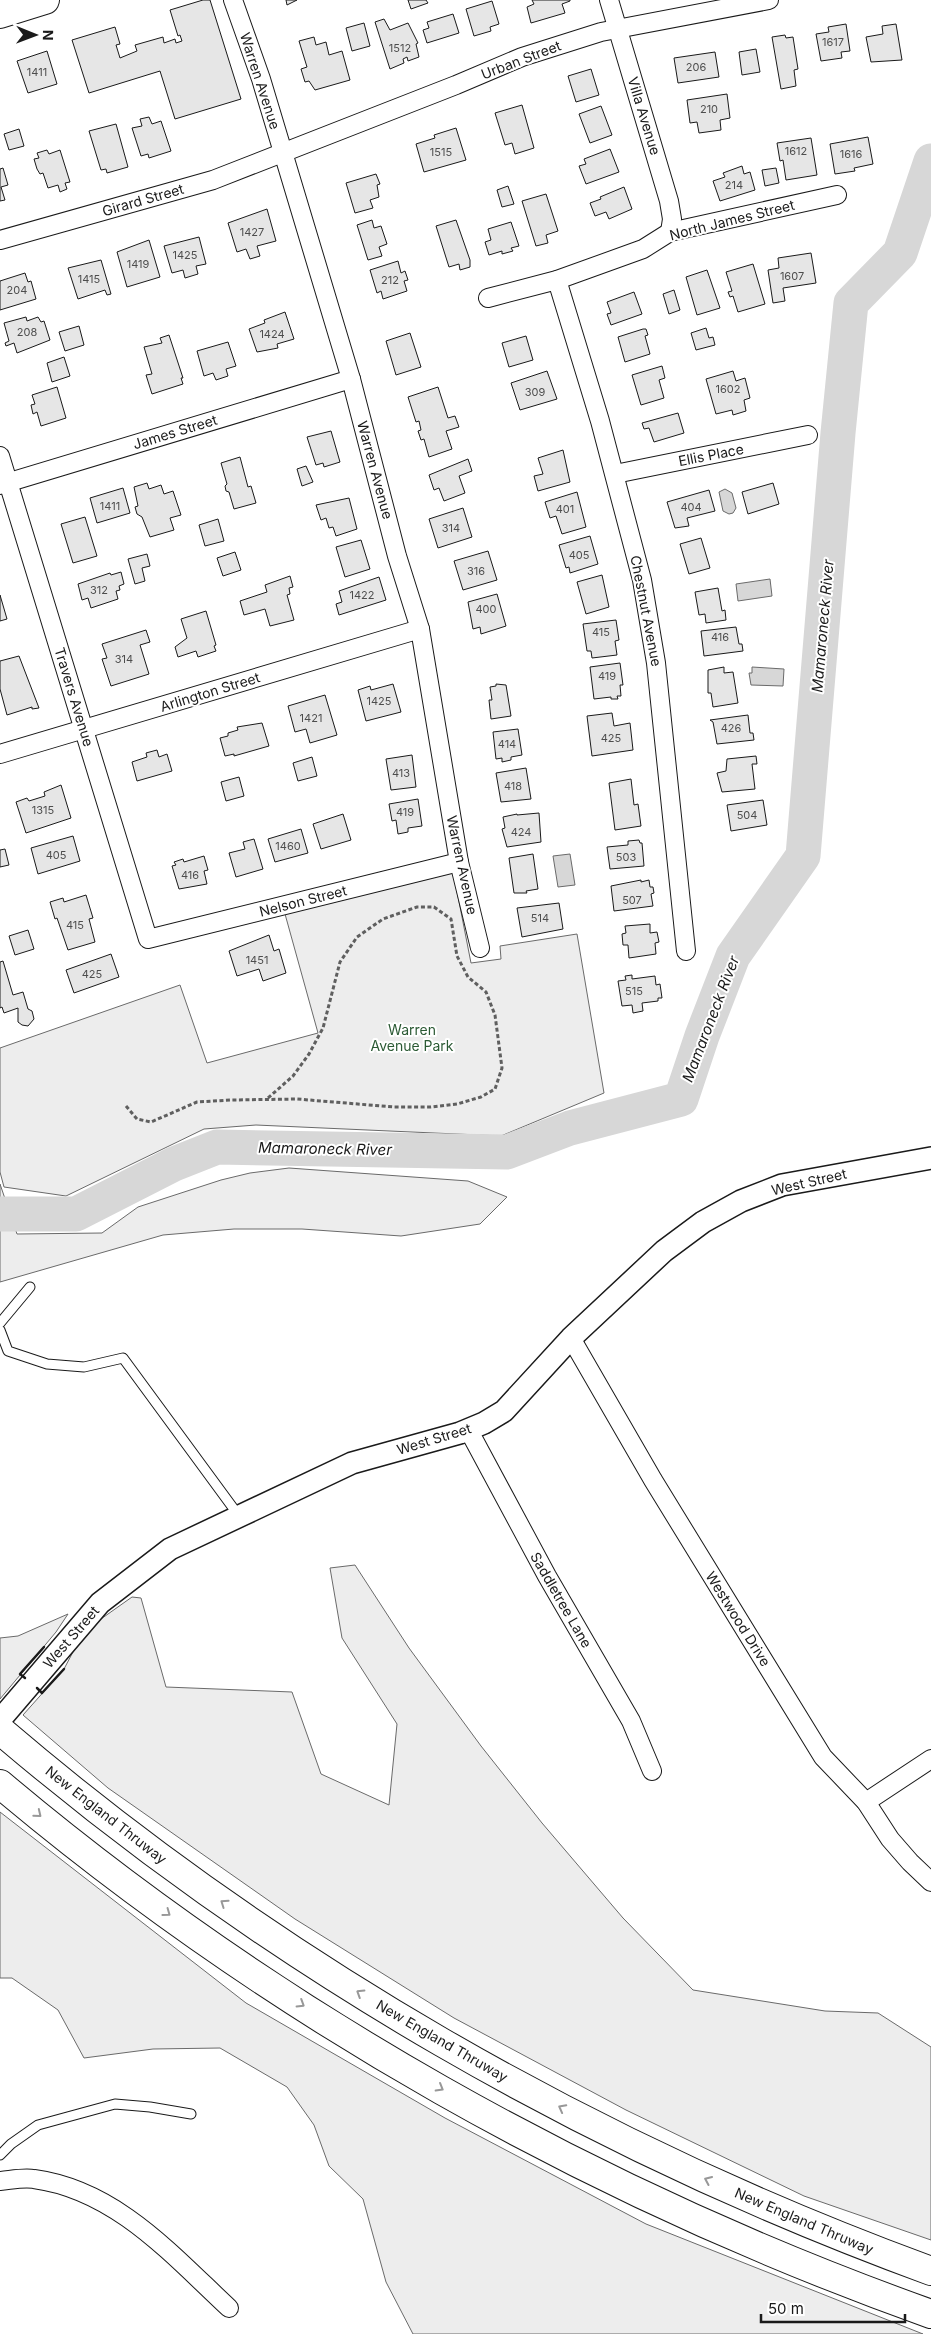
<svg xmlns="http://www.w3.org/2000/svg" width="931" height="2334" font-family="Inter,sans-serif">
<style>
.built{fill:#ededed;stroke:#6a6a6a}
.water{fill:#d7d7d7;stroke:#6a6a6a}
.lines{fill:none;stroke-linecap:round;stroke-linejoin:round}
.river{stroke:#d7d7d7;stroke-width:35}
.building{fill:#e6e6e6;stroke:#1a1a1a}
.service-casing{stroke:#1a1a1a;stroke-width:11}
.minor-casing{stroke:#1a1a1a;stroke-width:20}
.tertiary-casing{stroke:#1a1a1a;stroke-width:24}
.primary-casing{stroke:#1a1a1a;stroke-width:30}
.motorway-casing{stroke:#1a1a1a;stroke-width:30}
.path{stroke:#5f5f5f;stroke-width:3;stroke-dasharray:4 2.5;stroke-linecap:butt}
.service{stroke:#fff;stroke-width:9}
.minor{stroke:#fff;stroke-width:18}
.tertiary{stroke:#fff;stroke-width:21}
.primary{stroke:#fff;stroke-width:28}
.motorway{stroke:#fff;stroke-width:28}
.wall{stroke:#1a1a1a;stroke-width:2.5}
.oneway{stroke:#989898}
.labels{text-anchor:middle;stroke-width:4;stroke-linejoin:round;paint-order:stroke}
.number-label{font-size:11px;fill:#4d4d4d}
.street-label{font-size:14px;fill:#1a1a1a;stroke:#fff}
.park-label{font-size:14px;fill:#2b5a34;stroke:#fff}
.water-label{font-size:15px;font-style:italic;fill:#1a1a1a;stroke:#fff}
</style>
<rect width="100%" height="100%" fill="#fff"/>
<!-- built -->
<g class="built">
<polygon points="453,871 471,963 501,959 500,946 577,934 604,1093 501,1136 256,1125 204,1129 66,1196 4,1187 0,1172 0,1048 180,985 207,1063 318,1033 285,914"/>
<polygon points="289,1168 468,1181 507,1197 480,1224 401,1236 302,1229 234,1229 163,1235 0,1282 0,1184 17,1234 102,1233 138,1207 221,1180 250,1173"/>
<polygon points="355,1565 409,1648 481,1746 542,1823 623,1918 693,1990 825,2011 878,2013 931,2047 931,2240 804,2196 626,2110 454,2018 295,1919 108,1788 23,1715 64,1669 84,1631 132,1597 141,1598 166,1687 292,1692 321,1774 389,1805 397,1724 342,1638 330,1568"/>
<polygon points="68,1614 56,1632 0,1699 0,1638 18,1636"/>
<polygon points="0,1812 246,2003 445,2118 646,2224 923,2334 413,2334 386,2282 363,2199 329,2166 314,2125 287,2087 220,2048 153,2049 84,2058 58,2010 12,1978 0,1978"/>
</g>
<!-- water -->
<g class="water">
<polygon points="725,489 732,493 736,508 733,513 729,514 723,511 719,492"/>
<polygon points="770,579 772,596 738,601 736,584"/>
<polygon points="752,667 784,669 783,686 751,685 749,673 752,673"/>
<polygon points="570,854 575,885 558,887 553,856"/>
</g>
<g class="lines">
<!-- river -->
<polyline class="river" points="0,1214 76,1214 174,1164 217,1147 507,1152 570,1128 681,1099 702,1036 733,956 803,856 838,433 851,303 900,253 931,161"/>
</g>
<!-- building -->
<g class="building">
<polygon points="203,0 210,0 241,99 175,119 160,71 89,93 72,40 115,27 120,44 116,45 120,58 137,51 135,45 163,37 164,43 175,39 176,43 182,41 180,35 178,36 170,10"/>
<polygon points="286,0 297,0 287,5"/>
<polygon points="408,0 426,0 428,3 411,9"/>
<polygon points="532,0 570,0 570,1 562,4 565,13 531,23 527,7 534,4"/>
<polygon points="492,1 499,24 490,27 491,31 474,36 466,9"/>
<polygon points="453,14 459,33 427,43 423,30 429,28 427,22"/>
<polygon points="384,19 390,30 408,23 418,43 416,44 419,57 408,61 407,57 403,59 404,63 390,69 375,22"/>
<polygon points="364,23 370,46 352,51 346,28"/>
<polygon points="846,24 850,51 841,52 842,58 821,61 816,34 829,32 828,27"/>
<polygon points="896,24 902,60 871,62 866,37 883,34 882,26"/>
<polygon points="785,35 786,38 793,37 798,69 794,70 796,86 781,89 772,37"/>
<polygon points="314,37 316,45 326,42 329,55 342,51 350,80 315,90 309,81 305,82 301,69 307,67 299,41"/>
<polygon points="756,49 760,72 742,75 739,52"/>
<polygon points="47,51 57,84 28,93 17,61"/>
<polygon points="715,52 719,77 678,83 674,58"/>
<polygon points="591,69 599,95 576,102 568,76"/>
<polygon points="727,94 730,118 720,120 721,130 699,133 697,122 690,123 687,100"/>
<polygon points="522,105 534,148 515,154 512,143 505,145 495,113"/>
<polygon points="601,106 612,135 590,143 579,114"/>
<polygon points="149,117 152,124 161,121 171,151 149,158 148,154 141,156 132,128 142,126 140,119"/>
<polygon points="116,124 128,167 107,173 106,169 101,170 89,131"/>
<polygon points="456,128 466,160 424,172 416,144 435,138 434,135"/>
<polygon points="19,129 24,146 9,150 4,134"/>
<polygon points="868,137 873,164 854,168 855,171 835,174 830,144"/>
<polygon points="811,138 817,175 786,180 783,160 780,161 777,143"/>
<polygon points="610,149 619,172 586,184 579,166 586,164 584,159"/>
<polygon points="47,150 49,154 60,150 70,182 65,183 67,189 60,192 58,185 48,188 43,173 40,174 37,169 34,159 39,158 37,153"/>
<polygon points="742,166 744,174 750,172 755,190 720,201 713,181 725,177 723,173"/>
<polygon points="3,168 8,185 1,187 5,200 0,201 0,169"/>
<polygon points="776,168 779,183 765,186 762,170"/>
<polygon points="376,174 380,184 377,185 379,197 370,200 373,208 355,213 346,183"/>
<polygon points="508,186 514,204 502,207 497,190"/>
<polygon points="624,187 632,209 609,219 606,212 595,216 590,203 601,199 600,197"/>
<polygon points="546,194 558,231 546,235 548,243 536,246 522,201"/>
<polygon points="267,209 276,241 257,246 260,256 250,259 246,249 237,252 228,223"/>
<polygon points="372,220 374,228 381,226 387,244 379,247 382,256 368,260 357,225"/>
<polygon points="456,220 470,260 470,267 460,270 459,264 449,267 436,226"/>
<polygon points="511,222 519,246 511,248 513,251 502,254 502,251 489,255 485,242 491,240 488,229"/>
<polygon points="199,237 206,264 196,266 198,274 185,278 183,270 172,273 164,246"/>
<polygon points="149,240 160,277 127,287 117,252"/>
<polygon points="811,253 816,283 783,288 785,301 773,303 768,270 779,268 778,258"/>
<polygon points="101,260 111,294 107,295 105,290 78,299 68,268"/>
<polygon points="398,261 401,273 405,271 408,280 404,281 407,291 383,299 381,291 377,293 370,270"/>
<polygon points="753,264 765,304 738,312 733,296 730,297 728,292 732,291 726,272"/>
<polygon points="707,270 720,308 697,315 686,277"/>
<polygon points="25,273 28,282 31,281 36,299 0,310 0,281"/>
<polygon points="674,290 680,310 669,314 663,294"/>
<polygon points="634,292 642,314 611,325 607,314 611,313 607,302"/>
<polygon points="285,312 294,339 277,344 278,348 257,352 249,329 265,323 264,320"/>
<polygon points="26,317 27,321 38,317 41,322 44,321 50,340 17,353 14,343 6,346 5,343 9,341 4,323"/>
<polygon points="79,326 84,345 65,351 59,332"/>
<polygon points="706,328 709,338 713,337 715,345 696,350 691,333"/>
<polygon points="643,329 646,329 648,335 645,336 650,354 625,362 618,337"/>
<polygon points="410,333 421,367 396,375 386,341"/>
<polygon points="169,335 183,378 181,378 183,384 152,394 146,375 152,374 144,347 162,343 160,338"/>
<polygon points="526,336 533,360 509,367 502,343"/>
<polygon points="228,342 236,366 226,369 228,376 216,380 213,373 204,376 197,351"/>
<polygon points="64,357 70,376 52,382 47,363"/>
<polygon points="662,366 665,378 659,380 664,398 641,405 632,375"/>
<polygon points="547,371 557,399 520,410 511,383"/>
<polygon points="733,371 736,381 745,378 750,398 744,400 746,411 733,415 732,410 716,414 706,379"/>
<polygon points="57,387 66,418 41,426 37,412 33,414 31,405 35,404 32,395"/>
<polygon points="438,387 448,418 455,416 459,427 446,431 452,449 429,457 424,439 421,440 418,431 421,430 419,421 416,422 408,397"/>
<polygon points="678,413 684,433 654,442 649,428 644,429 642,423"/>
<polygon points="331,431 340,462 324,467 323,463 316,465 307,437"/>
<polygon points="563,450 570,482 538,491 534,476 543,474 538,458"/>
<polygon points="240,457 248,487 251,486 256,503 234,509 229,492 226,491 225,486 227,484 221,463"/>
<polygon points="468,459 472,471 459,476 465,493 444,501 439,488 434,490 429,475"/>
<polygon points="306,466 313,482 302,486 297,469"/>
<polygon points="147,483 149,489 161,485 164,494 173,491 181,515 170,518 174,530 150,537 142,517 137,514 135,507 138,506 134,487"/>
<polygon points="773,483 779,504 748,514 742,492"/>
<polygon points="123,488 130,513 97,523 90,498"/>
<polygon points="709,490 715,511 687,518 689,526 675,528 667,502"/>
<polygon points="577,492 586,527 562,534 556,516 550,518 545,502"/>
<polygon points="349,498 357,529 336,536 333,527 329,528 326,518 321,520 316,505"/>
<polygon points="463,508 472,537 438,548 429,519"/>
<polygon points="85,517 97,556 73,563 61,524"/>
<polygon points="218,519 224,541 205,546 199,525"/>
<polygon points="590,536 598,564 570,573 569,567 566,568 559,545"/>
<polygon points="701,538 710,568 689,574 680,544"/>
<polygon points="361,540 370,569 345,577 336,547"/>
<polygon points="488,551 497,580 463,590 454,561"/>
<polygon points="235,552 241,570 223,576 217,558"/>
<polygon points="147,554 150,566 142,568 145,581 135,584 128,559"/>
<polygon points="121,572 124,584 119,586 120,590 116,591 118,599 91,608 88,598 82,600 78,584 110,573 111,575"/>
<polygon points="602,575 609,607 586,614 577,582"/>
<polygon points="290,576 293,587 289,588 290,594 287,595 294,620 270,626 265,609 244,615 240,601 267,592 265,585"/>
<polygon points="379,577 386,600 339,615 336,604 342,602 339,591"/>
<polygon points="718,588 722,611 725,610 726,620 706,623 705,614 699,615 695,592"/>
<polygon points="497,594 506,626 481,634 480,627 473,629 468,602"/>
<polygon points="0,595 7,619 0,621"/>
<polygon points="206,611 216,645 214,646 216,651 198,657 196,651 178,657 175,647 187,638 181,619"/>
<polygon points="616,620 619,640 615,641 617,655 592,658 591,651 587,651 583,624"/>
<polygon points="736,627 739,644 742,644 743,651 704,656 701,631"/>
<polygon points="146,630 150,642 140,645 149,674 111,686 102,659 107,658 102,644"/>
<polygon points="19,656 39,708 32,709 32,707 7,715 0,689 0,661"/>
<polygon points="620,663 623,685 620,685 621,696 617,696 618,699 611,699 611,697 594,699 590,667"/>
<polygon points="724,667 724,673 733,672 738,703 713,707 711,693 708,693 708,670"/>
<polygon points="393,684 401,712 366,721 358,690 370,686 371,690"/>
<polygon points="496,684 506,685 511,716 491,719 489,700 492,700 490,687 496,686"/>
<polygon points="325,695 337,735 310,743 306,729 295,732 288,706"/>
<polygon points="612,713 614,726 630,723 633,750 592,756 587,716"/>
<polygon points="748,715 750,733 753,733 754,740 717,744 713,722 710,720"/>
<polygon points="262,723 269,746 234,756 234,754 225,756 220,738 228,736 228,733 238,730 237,727"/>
<polygon points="518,729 522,755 511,757 511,760 502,762 502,758 496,759 493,732"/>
<polygon points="157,750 159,757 167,754 172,771 137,781 132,762 147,757 146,753"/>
<polygon points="412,755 416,787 391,790 386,759"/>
<polygon points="756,756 757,764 752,764 755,789 722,792 717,773 726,771 727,759"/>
<polygon points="312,757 317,776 298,781 293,763"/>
<polygon points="526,768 531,799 501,802 496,773"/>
<polygon points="239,777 244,796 226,801 221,782"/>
<polygon points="631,779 634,805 638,804 641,826 615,830 609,783"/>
<polygon points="61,785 71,818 26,833 16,802 27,798 29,801 45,796 44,792"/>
<polygon points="418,799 422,826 408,828 408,832 398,834 396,820 392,821 389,804"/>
<polygon points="763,800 767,825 731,831 727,805"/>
<polygon points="539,813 541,842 507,847 502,829 505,828 503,817 517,814 517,815"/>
<polygon points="343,814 351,840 321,849 313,824"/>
<polygon points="301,829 308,853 275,862 268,839"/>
<polygon points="73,836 80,861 38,874 31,848"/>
<polygon points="254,839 263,869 236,877 229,853 245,849 243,842"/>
<polygon points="639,840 640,843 642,843 644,866 610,869 607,847 628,845 628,841"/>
<polygon points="5,849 9,865 0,867 0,850"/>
<polygon points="533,854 538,889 526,891 527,893 514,893 509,858"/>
<polygon points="204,856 208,870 204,871 207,884 179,889 172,866 176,865 174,862 183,859 184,862"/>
<polygon points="641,880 641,882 649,880 650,887 653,887 654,893 651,894 653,906 614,911 611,886"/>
<polygon points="86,895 93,918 89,919 95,942 68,950 57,918 55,919 50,902 63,898 64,902"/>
<polygon points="559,903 563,929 522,937 517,908"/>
<polygon points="650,924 650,933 657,932 659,942 655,943 656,954 629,958 628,945 623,945 622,934 626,933 625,926"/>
<polygon points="28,930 34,949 15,955 9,936"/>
<polygon points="269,935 274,951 279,949 286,973 263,981 259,969 237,976 229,951"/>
<polygon points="111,954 119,977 74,993 66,970"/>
<polygon points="3,961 13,995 23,992 28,1009 32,1011 34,1019 28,1026 22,1025 18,1022 18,1008 4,1013 2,1007 0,1008 0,962"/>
<polygon points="632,975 632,979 655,976 656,985 660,984 662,998 658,998 658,1001 642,1003 643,1011 633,1013 632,1005 622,1006 618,981 626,980 625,976"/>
</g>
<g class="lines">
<!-- service casing -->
<g class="service-casing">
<g id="service">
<polyline points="0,1323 30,1287"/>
<polyline points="0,1330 8,1351 47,1364 84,1367 123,1358 239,1516"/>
<polyline points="0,2155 11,2144 38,2125 115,2104 150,2107 191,2114"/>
</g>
</g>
<!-- minor casing -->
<g class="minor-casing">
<g id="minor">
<polyline points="233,0 261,79 351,379 397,556 420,629 459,862 480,948"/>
<polyline points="609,0 669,201 672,219 670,232"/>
<polyline points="0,240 213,180 456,85 522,57 601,32 769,0"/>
<polyline points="557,280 600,421 642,580 656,663 686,951"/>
<polyline points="488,298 557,280 643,249 670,232 837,195"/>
<polyline points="0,456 148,939 459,862"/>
<polyline points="615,474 808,435"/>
<polyline points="0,485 351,379"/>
<polyline points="0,754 420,629"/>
<polyline points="571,1338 653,1480 823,1757 866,1802 890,1839 910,1862 931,1882"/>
<polyline points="468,1429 547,1576 631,1721 652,1771"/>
<polyline points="866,1802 931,1759"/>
<path d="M0 2181C11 2180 24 2177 34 2179 116 2190 172 2255 229 2308"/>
</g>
</g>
<!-- tertiary casing -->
<g class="tertiary-casing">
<polyline id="tertiary" points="0,1720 100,1603 170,1549 352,1463 460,1433 484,1423 504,1411 571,1338 664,1251 703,1222 741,1201 782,1185 931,1158"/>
</g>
<!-- primary casing -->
<g class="primary-casing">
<polyline id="primary" points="0,14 45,0"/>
</g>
<!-- motorway casing -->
<g class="motorway-casing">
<g id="motorway">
<path d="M0 1730C275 1965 592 2147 931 2271"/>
<path d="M0 1784C273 2014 594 2194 931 2314"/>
</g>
</g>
<!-- path -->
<polyline class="path" points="126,1106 137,1119 151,1122 197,1102 231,1100 297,1099 394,1107 431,1107 457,1104 481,1097 495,1089 502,1068 495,1015 486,992 468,977 457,956 451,919 434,907 417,907 383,919 357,937 340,962 323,1028 309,1054 293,1076 268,1098"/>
<!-- service -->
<use href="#service" class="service"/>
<!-- minor -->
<use href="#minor" class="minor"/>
<!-- tertiary -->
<use href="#tertiary" class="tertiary"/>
<!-- primary -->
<use href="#primary" class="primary"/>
<!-- motorway -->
<use href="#motorway" class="motorway"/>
<!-- wall -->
<g class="wall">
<polyline points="25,1678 20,1674 44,1647"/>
<polyline points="37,1688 42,1693 64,1669"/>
</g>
</g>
<!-- one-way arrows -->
<defs><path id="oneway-chevron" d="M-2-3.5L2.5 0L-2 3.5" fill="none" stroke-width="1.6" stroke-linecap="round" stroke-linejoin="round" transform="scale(1.25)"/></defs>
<g class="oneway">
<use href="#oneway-chevron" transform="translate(38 1814) rotate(39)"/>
<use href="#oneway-chevron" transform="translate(224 1903) rotate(-145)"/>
<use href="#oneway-chevron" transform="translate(167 1913) rotate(36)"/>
<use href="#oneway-chevron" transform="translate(360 1993) rotate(-148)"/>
<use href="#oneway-chevron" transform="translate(301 2004) rotate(32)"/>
<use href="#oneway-chevron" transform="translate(440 2088) rotate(30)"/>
<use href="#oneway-chevron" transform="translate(562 2108) rotate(-152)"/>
<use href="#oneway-chevron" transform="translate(708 2180) rotate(-156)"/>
</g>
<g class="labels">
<!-- number labels -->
<g class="number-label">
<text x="833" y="46">1617</text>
<text x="400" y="52">1512</text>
<text x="696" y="71">206</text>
<text x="37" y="76">1411</text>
<text x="709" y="113">210</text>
<text x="796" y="155">1612</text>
<text x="441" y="156">1515</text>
<text x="851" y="158">1616</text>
<text x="734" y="189">214</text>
<text x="252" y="236">1427</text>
<text x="185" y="259">1425</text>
<text x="138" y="268">1419</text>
<text x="792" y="280">1607</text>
<text x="89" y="283">1415</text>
<text x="390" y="284">212</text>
<text x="17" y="294">204</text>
<text x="27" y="336">208</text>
<text x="272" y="338">1424</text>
<text x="728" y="393">1602</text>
<text x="535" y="396">309</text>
<text x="110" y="510">1411</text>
<text x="691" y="511">404</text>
<text x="565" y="513">401</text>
<text x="451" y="532">314</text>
<text x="579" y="559">405</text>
<text x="476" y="575">316</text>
<text x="99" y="594">312</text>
<text x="362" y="599">1422</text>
<text x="486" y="613">400</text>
<text x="601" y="636">415</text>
<text x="720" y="641">416</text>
<text x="124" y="663">314</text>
<text x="607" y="680">419</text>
<text x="379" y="705">1425</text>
<text x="311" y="722">1421</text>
<text x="731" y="732">426</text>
<text x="611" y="742">425</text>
<text x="507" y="748">414</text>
<text x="401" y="777">413</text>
<text x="513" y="790">418</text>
<text x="43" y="814">1315</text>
<text x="405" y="816">419</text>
<text x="747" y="819">504</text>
<text x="521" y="836">424</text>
<text x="288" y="850">1460</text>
<text x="56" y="859">405</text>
<text x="626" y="861">503</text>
<text x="190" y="879">416</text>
<text x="632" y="904">507</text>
<text x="540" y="922">514</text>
<text x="75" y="929">415</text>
<text x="257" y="964">1451</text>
<text x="92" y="978">425</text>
<text x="634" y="995">515</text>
</g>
<!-- street labels -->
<g class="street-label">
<text transform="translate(521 60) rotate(-21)" y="5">Urban Street</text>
<text transform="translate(260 81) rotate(72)" y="5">Warren Avenue</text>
<text transform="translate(644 116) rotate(73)" y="5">Villa Avenue</text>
<text transform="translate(143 200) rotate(-16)" y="5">Girard Street</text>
<text transform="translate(732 220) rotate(-14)" y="5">North James Street</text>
<text transform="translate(175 432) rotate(-17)" y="5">James Street</text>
<text transform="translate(711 455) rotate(-11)" y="5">Ellis Place</text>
<text transform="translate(375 470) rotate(75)" y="5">Warren Avenue</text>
<text transform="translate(646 611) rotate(79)" y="5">Chestnut Avenue</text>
<text transform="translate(210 692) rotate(-17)" y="5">Arlington Street</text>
<text transform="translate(74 697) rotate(73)" y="5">Travers Avenue</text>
<text transform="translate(462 865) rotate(78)" y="5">Warren Avenue</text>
<text transform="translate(303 901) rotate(-14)" y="5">Nelson Street</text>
<text transform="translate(809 1182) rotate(-13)" y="5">West Street</text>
<text transform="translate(434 1439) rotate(-17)" y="5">West Street</text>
<text transform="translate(561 1600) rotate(60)" y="5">Saddletree Lane</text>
<text transform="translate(738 1619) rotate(58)" y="5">Westwood Drive</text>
<text transform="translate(71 1637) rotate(-49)" y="5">West Street</text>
<text transform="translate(106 1815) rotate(38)" y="5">New England Thruway</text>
<text transform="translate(442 2041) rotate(30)" y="5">New England Thruway</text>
<text transform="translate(804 2221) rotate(23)" y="5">New England Thruway</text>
</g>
<!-- park labels -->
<g class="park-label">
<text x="412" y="1035">Warren<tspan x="412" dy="16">Avenue Park</tspan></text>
</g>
<!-- water labels -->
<g class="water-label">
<text transform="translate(823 626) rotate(-85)" y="5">Mamaroneck River</text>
<text transform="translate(711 1019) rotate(-69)" y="5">Mamaroneck River</text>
<text transform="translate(325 1149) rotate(1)" y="5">Mamaroneck River</text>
</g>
</g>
<!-- north arrow -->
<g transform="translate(35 35) rotate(91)" stroke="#ffffff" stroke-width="4" paint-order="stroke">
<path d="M0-4L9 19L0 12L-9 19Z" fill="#1a1a1a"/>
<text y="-8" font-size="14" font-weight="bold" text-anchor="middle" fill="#1a1a1a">N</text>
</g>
<!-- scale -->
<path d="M761 2314v8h144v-8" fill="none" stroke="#1a1a1a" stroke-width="2.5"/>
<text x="768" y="2314" font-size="15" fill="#1a1a1a" stroke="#ffffff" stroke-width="4" paint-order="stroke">50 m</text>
</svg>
